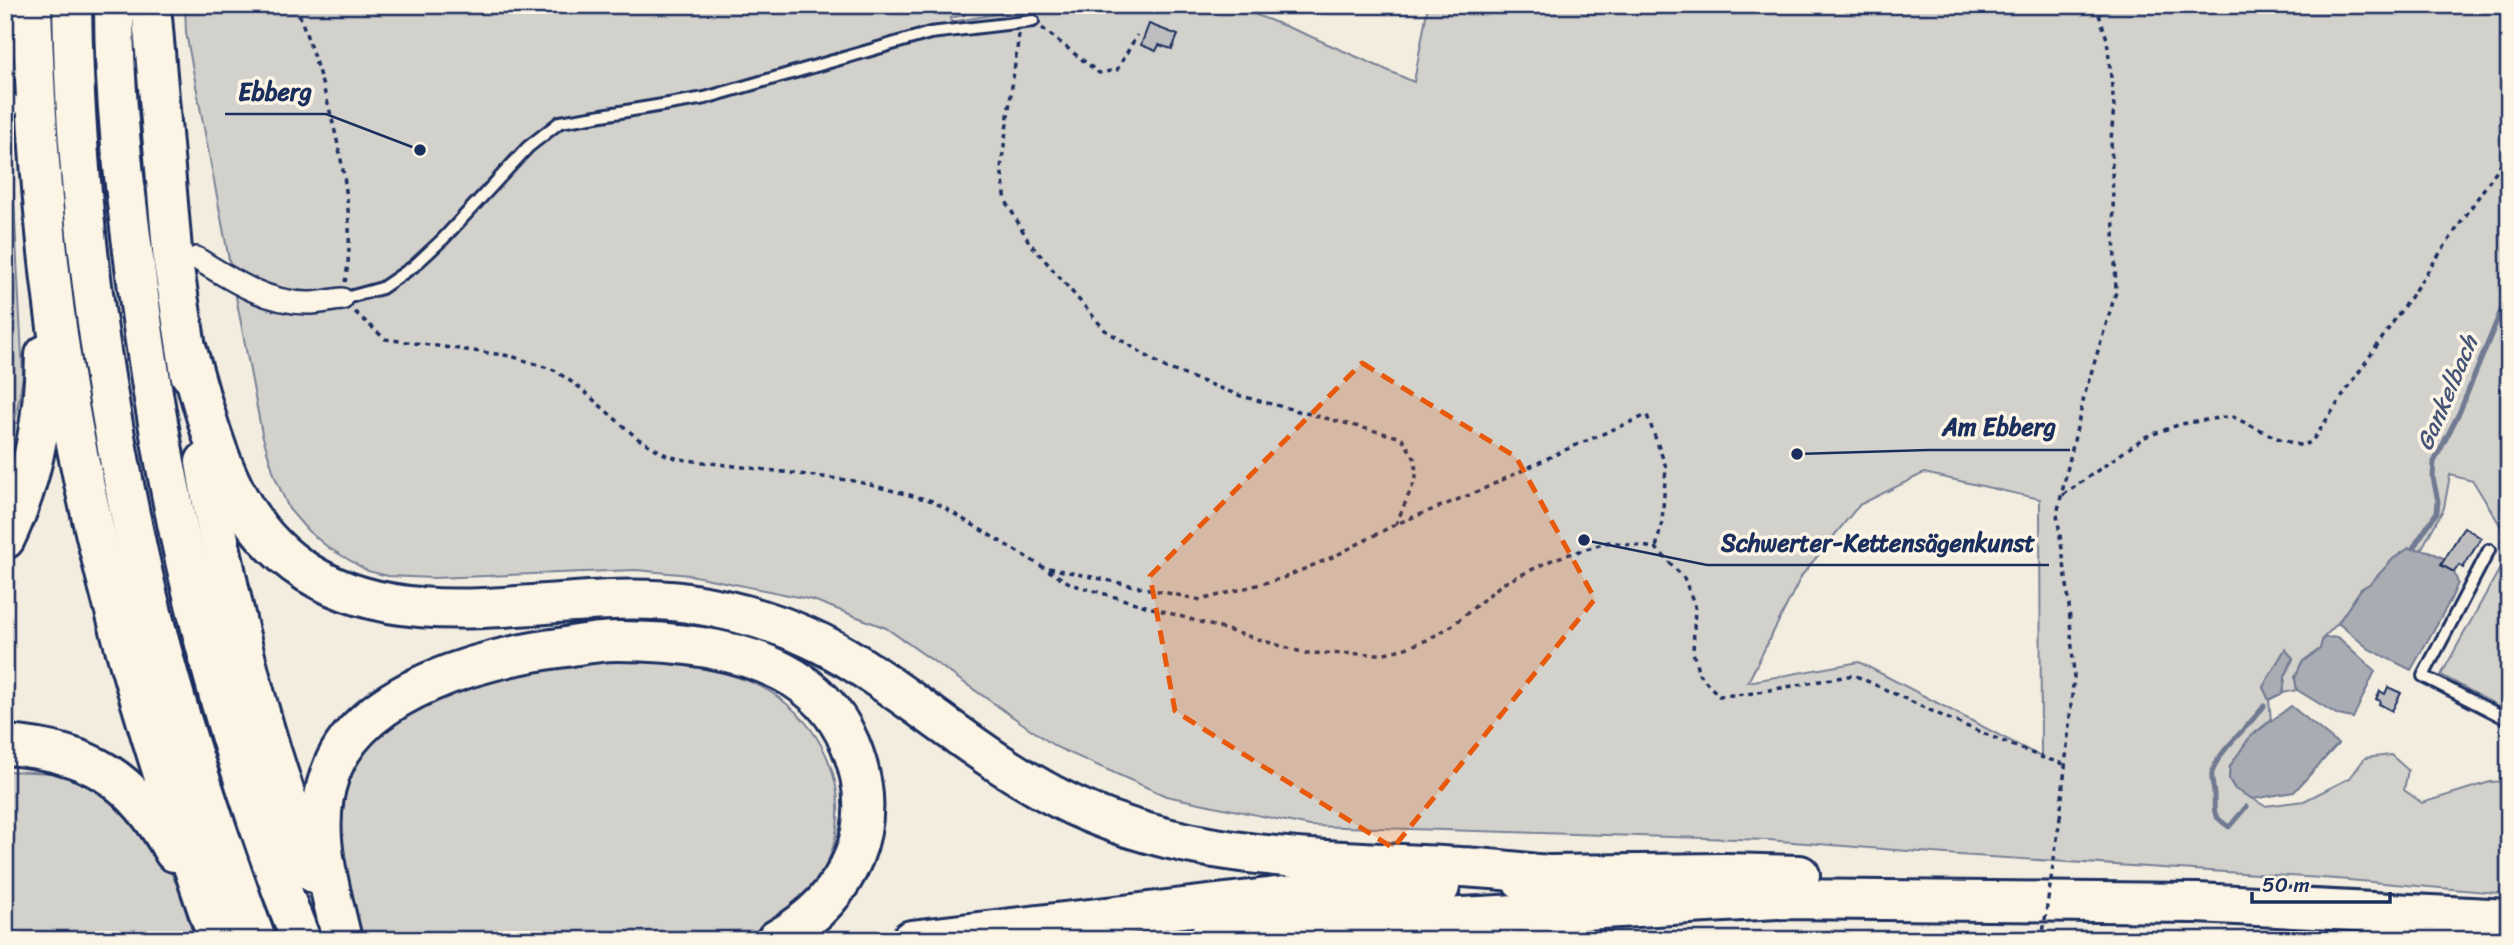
<svg xmlns="http://www.w3.org/2000/svg" width="2514" height="945" font-family="Sriracha,sans-serif">
<style>
.green{fill:#d3d1cc;stroke:#778095;stroke-width:2;fill-rule:evenodd}
.water{fill:#a9acb3;stroke:#707a91;stroke-width:2}
.lines{fill:none;stroke-linecap:round;stroke-linejoin:round}
.stream{stroke:#707a91;stroke-width:5}
.building{fill:#bebec0;stroke:#1b2f5e;stroke-width:2}
.minor-tunnel{stroke:#c8c7c6;stroke-width:21;stroke-dasharray:21 10;stroke-linecap:butt}
.service-casing{stroke:#1b2f5e;stroke-width:16}
.minor-casing{stroke:#1b2f5e;stroke-width:26}
.motorway-casing{stroke:#1b2f5e;stroke-width:44}
.path{stroke:#1b2f5e;stroke-width:3.5;stroke-dasharray:5 5;stroke-linecap:butt}
.service{stroke:#fcf5e5;stroke-width:10}
.minor{stroke:#fcf5e5;stroke-width:21}
.motorway{stroke:#fcf5e5;stroke-width:38}
.path-bridge{stroke:#1b2f5e;stroke-width:3.5;stroke-dasharray:5 5;stroke-linecap:butt}
.marked{fill:#e8590c;fill-opacity:0.2;stroke:#e8590c;stroke-width:5;stroke-dasharray:14 9;stroke-linejoin:round}
.labels{text-anchor:middle;stroke-width:7;stroke-linejoin:round;paint-order:stroke}
.water-label{font-size:24px;font-style:italic;fill:#465478;stroke:#fcf5e5}
.leader{fill:none;stroke:#1b2f5e;stroke-width:2.5}
.callout-dot{fill:#1b2f5e;stroke:#fcf5e5;stroke-width:2.5}
.callout-label{font-size:24px;text-anchor:middle;font-weight:bold;fill:#1b2f5e;stroke:#fcf5e5;stroke-width:7;stroke-linejoin:round;paint-order:stroke}
</style>
<rect width="100%" height="100%" fill="#f3ede0"/>
<filter id="ink" filterUnits="userSpaceOnUse"><feTurbulence type="fractalNoise" baseFrequency=".0143" numOctaves="2"/><feDisplacementMap in="SourceGraphic" scale="14" xChannelSelector="R" yChannelSelector="G"/><feConvolveMatrix kernelMatrix="1 2 1 2 8 2 1 2 1" color-interpolation-filters="sRGB"/></filter>
<g filter="url(#ink)">
<!-- green -->
<g class="green">
<path d="M185 5H964L965 15 950 18 951 22 1007 12 1030 5H1231L1305 34 1414 82 1428 5H2509V712L2441 675 2504 561 2505 533 2473 481 2450 475 2444 508 2421 550 2409 548 2393 559 2371 583 2361 589 2338 623 2323 638 2320 649 2302 662 2295 678 2297 690 2283 693 2285 677 2293 659 2285 650 2263 687 2269 700 2271 720 2250 737 2230 766 2229 779 2235 789 2265 806 2304 801 2350 778 2365 758 2391 755 2408 770 2404 790 2422 803 2490 782 2509 781V894L2337 879 1959 855 1768 840 1310 826 1166 796 1056 747 886 628 813 600 690 575 636 570 433 578 388 576 368 571 329 548 308 531 289 509 275 477 262 434 186 33ZM1924 473 2040 499 2041 757 1859 662 1748 682 1802 575 1859 505Z"/>
<polygon points="5,120 10,124 23,376 5,480"/>
<path d="M623 659C669 664 732 667 772 693 875 761 854 907 735 940H358C351 919 339 889 338 868 337 842 336 808 346 784 391 680 525 669 623 659Z"/>
<polygon points="5,771 57,773 97,788 113,797 159,848 177,885 195,940 5,940"/>
</g>
<!-- water -->
<g class="water">
<polygon points="2409,548 2429,551 2445,559 2441,565 2454,572 2458,583 2451,599 2411,670 2369,649 2338,623 2361,589 2371,583 2393,559"/>
<polygon points="2338,637 2375,671 2353,718 2338,715 2297,690 2295,678 2302,662 2320,649 2323,638"/>
<polygon points="2285,649 2293,658 2285,677 2283,693 2269,700 2263,687"/>
<polygon points="2291,706 2338,744 2294,792 2253,799 2235,789 2229,779 2230,766 2250,737"/>
</g>
<g class="lines">
<!-- stream -->
<g class="stream">
<polyline points="2413,548 2437,512 2438,501 2433,478 2434,462 2460,411 2509,291"/>
<path d="M2246 807 2229 827C2211 814 2215 815 2214 795 2214 788 2211 780 2212 773 2217 751 2251 725 2264 706"/>
</g>
</g>
<!-- building -->
<g class="building">
<polygon points="1149,24 1178,35 1172,49 1159,45 1156,51 1141,45"/>
<polygon points="2464,527 2481,538 2463,568 2459,565 2454,572 2441,565"/>
<polygon points="2388,687 2401,693 2392,711 2379,704 2380,701 2376,699 2380,691 2385,694"/>
</g>
<g class="lines">
<!-- minor-tunnel -->
<polyline class="minor-tunnel" points="36,126 127,201"/>
<!-- service casing -->
<g class="service-casing">
<g id="service">
<polyline points="342,299 382,288 414,266 443,239 528,147 560,122 705,98 930,33 1033,21"/>
<polyline points="2489,550 2423,676 2509,720"/>
</g>
</g>
<!-- minor casing -->
<g class="minor-casing">
<g id="minor">
<polyline points="5,102 10,105"/>
<path d="M196 258C230 279 266 303 308 303 319 303 331 300 342 299"/>
</g>
</g>
<!-- motorway casing -->
<g class="motorway-casing">
<g id="motorway">
<path d="M32 5C37 163 50 323 83 478 116 635 166 788 218 940"/>
<path d="M72 5C75 204 103 403 148 597 176 713 215 827 256 940"/>
<path d="M114 5C114 95 124 185 136 274 164 501 216 727 301 940"/>
<polyline points="151,5 173,262 190,374"/>
<path d="M187 350C212 434 228 523 308 573 419 642 565 586 688 603 747 612 806 631 857 664 930 711 995 769 1074 806 1196 863 1331 859 1461 867 1490 868 1519 872 1547 875"/>
<path d="M205 462C228 602 261 740 314 873"/>
<path d="M5 539C33 481 44 419 45 355"/>
<path d="M5 745C89 751 134 778 174 852"/>
<polyline points="1521,879 1547,875 1726,873 1800,875"/>
<path d="M342 940C330 886 310 829 330 774 360 688 487 657 566 647 583 644 601 641 618 641 673 641 734 647 783 672 814 688 837 713 850 744 884 826 850 898 776 940"/>
<polyline points="911,940 1293,895 1440,887"/>
<polyline points="1207,940 1300,929 1463,917 1777,899 2197,903 2509,919"/>
</g>
</g>
<!-- path -->
<g class="path">
<path d="M296 5C324 83 362 200 345 282"/>
<polyline points="1042,28 1099,73 1117,70 1137,35"/>
<polyline points="1019,34 1001,168 1006,201 1029,242 1105,330 1166,368 1241,396 1402,438 1415,459 1416,478 1396,524"/>
<polyline points="355,312 385,339 511,356 554,370 579,387 637,438 666,455 679,459 855,481 933,501 1071,584 1305,653 1380,654 1403,649 1427,640 1453,625 1502,584 1554,559 1609,542 1656,548 1684,578 1695,606 1693,652 1699,674 1719,696 1747,694 1854,675 1949,719 2041,757 2064,764"/>
<polyline points="2063,495 2145,437 2181,424 2231,416 2277,438 2302,446 2312,441 2507,155"/>
<polyline points="1049,568 1201,600 1283,578 1335,556 1396,524 1477,492 1565,450 1647,415 1666,467 1662,522 1656,548"/>
<polyline points="2060,818 2074,675 2068,592 2057,514 2085,393 2116,292 2111,140 2114,106 2107,39 2096,5"/>
</g>
<!-- service -->
<use href="#service" class="service"/>
<!-- minor -->
<use href="#minor" class="minor"/>
<!-- motorway -->
<use href="#motorway" class="motorway"/>
<!-- path-bridge -->
<polyline class="path-bridge" points="2042,940 2060,818"/>
</g>
</g>
<!-- marked area -->
<path class="marked" d="M1362 363 1516 457 1595 599 1393 848 1175 711 1150 576Z"/>
<g class="labels">
<!-- water labels -->
<g class="water-label">
<text transform="translate(2447 393) rotate(-67)" y="8">Gankelbach</text>
</g>
</g>
<!-- callouts -->
<path class="leader" d="M420 150L326 114H225M1797 454L1928 450H2070M1584 540L1707 565H2049"/>
<g class="callout-dot">
<circle cx="420" cy="150" r="7"/>
<circle cx="1797" cy="454" r="7"/>
<circle cx="1584" cy="540" r="7"/>
</g>
<g class="callout-label">
<text x="275" y="100">Ebberg</text>
<text x="1999" y="435">Am Ebberg</text>
<text x="1878" y="551">Schwerter-Kettensägenkunst</text>
</g>
<!-- margin -->
<rect width="2514" height="945" fill="none" stroke="#fcf5e5" stroke-width="28"/>
<rect x="14" y="14" width="2486" height="917" fill="none" stroke="#1b2f5e" stroke-width="2.5" filter="url(#ink)"/>
<!-- scale -->
<path d="M2252 892v10h138v-10" fill="none" stroke="#1b2f5e" stroke-width="3.5"/>
<text x="2262" y="892" font-size="21" fill="#1b2f5e" stroke="#fcf5e5" stroke-width="5" paint-order="stroke">50 m</text>
</svg>
